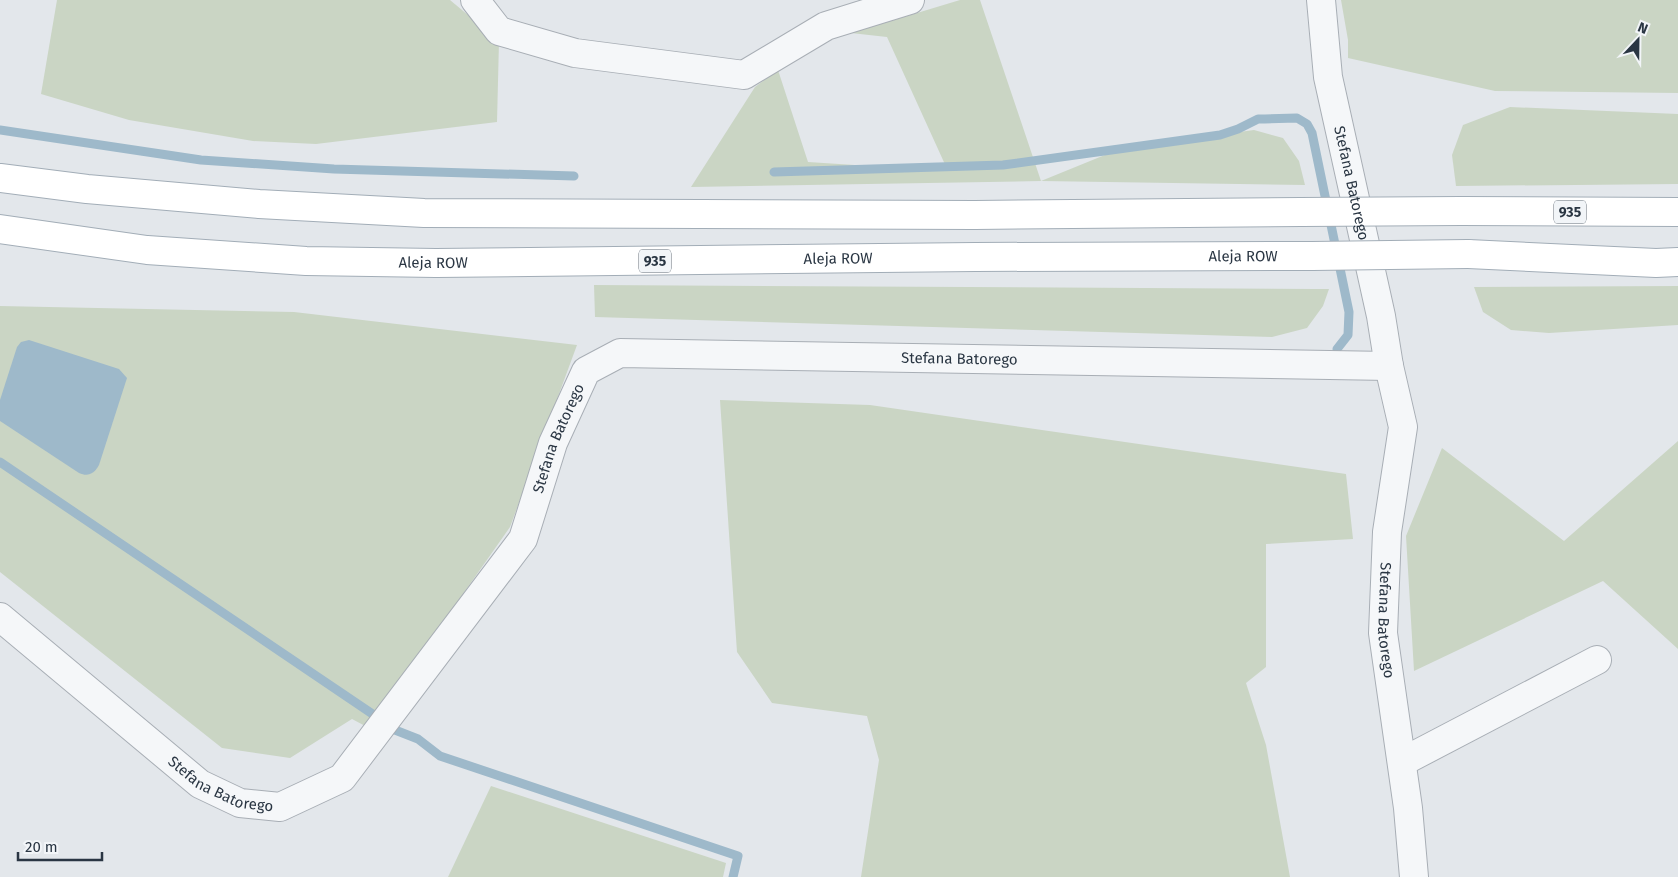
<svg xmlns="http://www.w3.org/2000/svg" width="1678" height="877" font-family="'Fira Sans',sans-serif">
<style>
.green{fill:#cad5c4}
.water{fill:#9eb9ca}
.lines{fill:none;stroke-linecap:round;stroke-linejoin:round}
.stream{stroke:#9eb9ca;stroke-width:9}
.minor-casing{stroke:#a8aeb5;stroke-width:30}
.major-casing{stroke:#a2adb7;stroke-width:30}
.minor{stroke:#f5f7f9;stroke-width:28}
.major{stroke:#fff;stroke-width:28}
.major-bridge-casing{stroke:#a2adb7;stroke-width:30;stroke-linecap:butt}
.major-bridge{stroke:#fff;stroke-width:28}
.labels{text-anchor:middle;stroke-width:4;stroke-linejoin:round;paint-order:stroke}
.shield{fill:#f2f5f8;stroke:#666f79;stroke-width:1}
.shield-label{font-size:14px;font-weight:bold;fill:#2a3643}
.street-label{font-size:15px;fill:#2a3643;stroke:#f2f5f8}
</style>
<rect width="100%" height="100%" fill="#e3e7eb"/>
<!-- green -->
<g class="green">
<polygon points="57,0 450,0 499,41 497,122 316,144 253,141 129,120 41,94"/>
<polygon points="960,0 980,0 1041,181 1122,148 1254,130 1283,138 1299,161 1305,185 1041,181 691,187 755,87 778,70 808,162 948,171 887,37 851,33"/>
<polygon points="1341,0 1678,0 1678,93 1495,91 1348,58 1348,40"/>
<polygon points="1510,107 1678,114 1678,184 1456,186 1452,155 1463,125"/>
<polygon points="594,285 1315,289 1329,289 1323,306 1307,328 1272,337 595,317"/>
<polygon points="1678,286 1678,325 1549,333 1511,330 1483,312 1474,287"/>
<polygon points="0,306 294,312 577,345 510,527 369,728 352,719 290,758 222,748 0,572"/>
<polygon points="720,400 870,405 1346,474 1353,539 1266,544 1266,667 1246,683 1266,745 1290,877 861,877 879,760 867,716 772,703 737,652"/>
<polygon points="1678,441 1678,649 1603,581 1414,671 1406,536 1442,448 1564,541"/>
<polygon points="491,786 726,863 723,877 448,877"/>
</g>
<!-- water -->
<path class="water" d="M29 340 119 369 127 378 99 465C94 474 88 477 79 473L0 421V400L17 347 21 342Z"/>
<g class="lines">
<!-- stream -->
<g class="stream">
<polyline points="0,130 201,160 334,169 574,176"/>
<polyline points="774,172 1003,165 1220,135 1238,129 1258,119 1265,119 1297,118 1307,124 1312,133 1349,312 1348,335 1337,349"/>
<polyline points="0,462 374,715"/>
<polyline points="395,730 418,739 440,756 738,856 733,877"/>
</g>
<!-- minor casing -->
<g class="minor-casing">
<g id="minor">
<polyline points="475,0 499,31 575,53 744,75 826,26 910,0"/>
<path id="s1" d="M1321 0 1328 77 1381 316 1389 366 1403 427 1387 532 1383 633 1408 808 1414 877"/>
<path id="s2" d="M0 617 200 784 240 803 280 807 342 778 523 539 553 443 586 371 620 353 1389 366"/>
<polyline points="1402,762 1597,660"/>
</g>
</g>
<!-- major casing -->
<g class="major-casing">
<g id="major">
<polyline points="0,178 87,189 259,204 424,213 975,215 1301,212"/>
<polyline points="1461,211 1678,212"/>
<path id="s3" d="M0 229 147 250 306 261 436 263 975 257 1312 256"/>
<polyline points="1468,254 1656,263 1678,262"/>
</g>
</g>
<!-- minor -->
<use href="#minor" class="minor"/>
<!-- major -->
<use href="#major" class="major"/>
<!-- major-bridge casing -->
<g class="major-bridge-casing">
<g id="major-bridge">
<polyline points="1301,212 1461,211"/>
<polyline points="1312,256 1468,254"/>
</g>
</g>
<!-- major-bridge -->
<use href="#major-bridge" class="major-bridge"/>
</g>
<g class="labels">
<!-- shield labels -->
<g class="shield">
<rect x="1554" y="200.5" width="32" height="23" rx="4"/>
<rect x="639" y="249.5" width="32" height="23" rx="4"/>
</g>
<g class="shield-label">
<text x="1570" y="217">935</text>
<text x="655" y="266">935</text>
</g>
<!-- street labels -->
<g class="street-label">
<text dy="5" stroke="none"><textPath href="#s1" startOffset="186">Stefana Batorego</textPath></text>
<text dy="5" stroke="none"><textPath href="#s3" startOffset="1245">Aleja ROW</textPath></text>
<text dy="5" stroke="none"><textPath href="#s3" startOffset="840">Aleja ROW</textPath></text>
<text dy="5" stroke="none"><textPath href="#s3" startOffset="435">Aleja ROW</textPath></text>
<text dy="5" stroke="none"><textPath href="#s2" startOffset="1271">Stefana Batorego</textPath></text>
<text dy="5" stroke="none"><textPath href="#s2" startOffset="820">Stefana Batorego</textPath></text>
<text dy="5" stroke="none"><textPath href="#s1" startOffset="630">Stefana Batorego</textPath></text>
<text dy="5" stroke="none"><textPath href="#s2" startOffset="280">Stefana Batorego</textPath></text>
</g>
</g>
<!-- north arrow -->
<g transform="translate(1638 40) rotate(22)" stroke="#f2f5f8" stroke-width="4" paint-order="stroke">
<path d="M0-4L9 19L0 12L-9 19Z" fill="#2a3643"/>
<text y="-8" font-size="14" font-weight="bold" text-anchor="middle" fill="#2a3643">N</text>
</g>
<!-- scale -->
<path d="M18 852v8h84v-8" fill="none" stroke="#2a3643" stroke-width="2.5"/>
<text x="25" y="852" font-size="15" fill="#2a3643" stroke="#f2f5f8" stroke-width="4" paint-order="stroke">20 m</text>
</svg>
